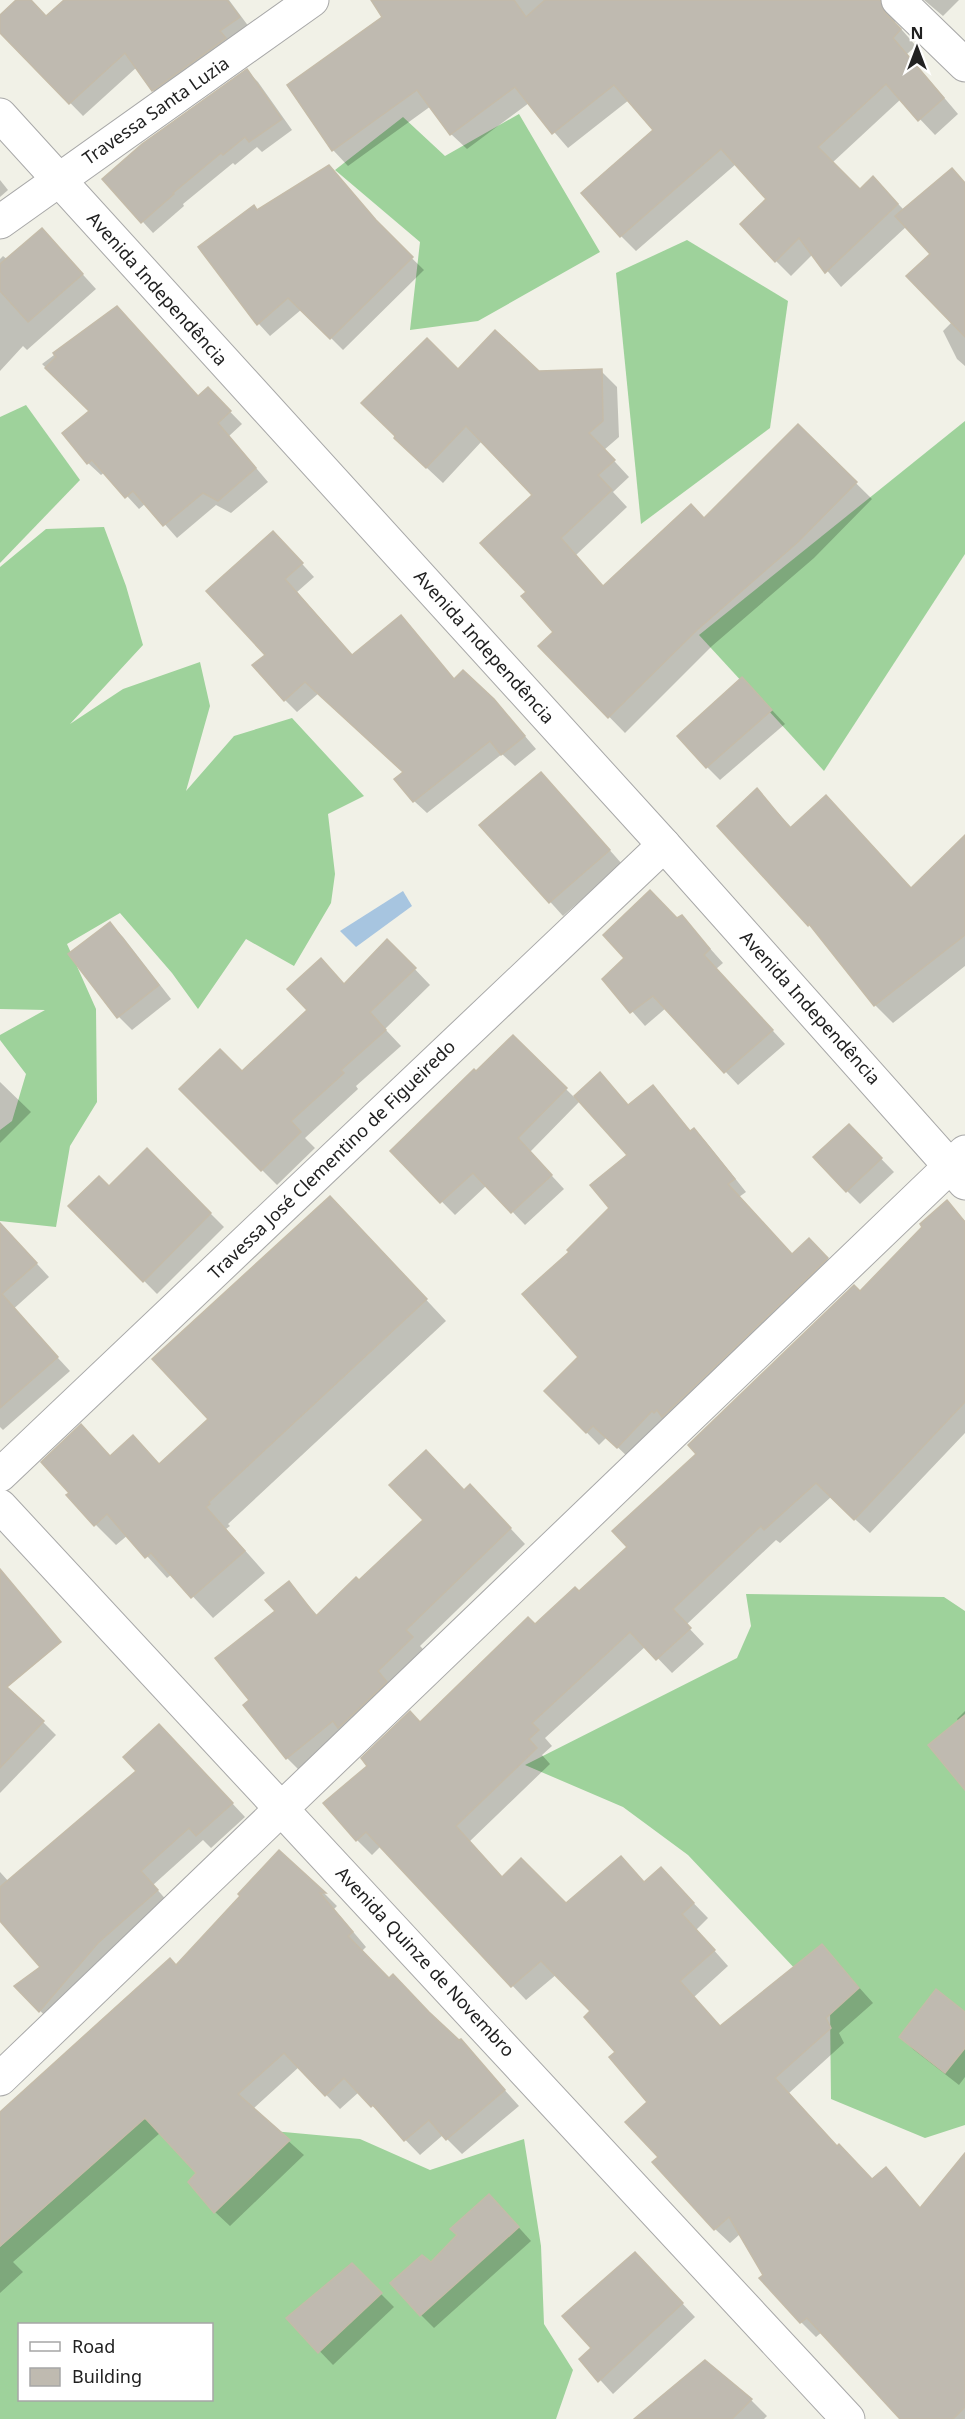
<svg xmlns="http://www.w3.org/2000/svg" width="965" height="2419" font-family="'Noto Sans',sans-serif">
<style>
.forest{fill:#9ed29b;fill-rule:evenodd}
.water{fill:#a7c5e0}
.shadow{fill:#0003}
.building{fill:#bfbab0;stroke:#c4bba9;stroke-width:1.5}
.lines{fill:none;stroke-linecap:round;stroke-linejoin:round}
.minor-casing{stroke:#a8a8a8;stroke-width:35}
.minor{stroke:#fff;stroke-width:33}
.labels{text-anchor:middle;stroke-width:4.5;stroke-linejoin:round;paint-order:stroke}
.street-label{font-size:18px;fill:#212121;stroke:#fff}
</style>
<rect width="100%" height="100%" fill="#f1f1e7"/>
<!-- forest -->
<g class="forest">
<polygon points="519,114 600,252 478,321 410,330 420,242 335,170 403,117 445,156"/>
<polygon points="687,240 788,301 770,428 641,524 616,273"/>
<polygon points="26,405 80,480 0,563 0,417"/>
<polygon points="965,421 965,554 824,771 699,635"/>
<polygon points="104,527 126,586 143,645 70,724 123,689 200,662 210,706 186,791 234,736 292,718 364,796 328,814 335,874 331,903 294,966 246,939 198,1009 172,973 120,913 67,944 96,1009 97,1102 70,1146 56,1227 0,1221 0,1130 12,1121 26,1074 0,1040 0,1035 45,1010 0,1009 0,567 46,529"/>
<polygon points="746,1594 944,1597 965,1611 965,2125 925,2138 831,2099 830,2006 688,1855 623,1807 525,1765 737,1658 751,1626"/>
<path d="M142 2119 360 2139 430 2170 524 2139 541 2246 544 2324 573 2370 556 2419H0V2247L135 2127ZM20 2324H212V2400H20Z"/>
</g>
<!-- water -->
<polygon class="water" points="403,891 412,906 356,947 340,931"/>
<!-- shadow -->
<g class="shadow">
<polygon points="18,0 29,0 47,18 66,0 229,0 252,31 166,103 153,90 137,67 83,116 0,31 0,17"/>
<polygon points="374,0 903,0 894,12 895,22 916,46 907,54 958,114 935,135 901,99 832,163 860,191 873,178 904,210 952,170 965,183 965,366 957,359 943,331 952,322 932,254 907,226 841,287 813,254 791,276 776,261 768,199 736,164 636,251 621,236 655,130 629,100 568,148 529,103 467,149 451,134 431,106 348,166 333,150 289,85 384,17"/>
<polygon points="924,0 959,0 943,16"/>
<polygon points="247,71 258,82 292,130 262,152 257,147 235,165 233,163 183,204 184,206 153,233 104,179"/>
<polygon points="0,180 8,190 0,197"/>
<polygon points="257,211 387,234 424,270 343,350 302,309 270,336 259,324"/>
<polygon points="56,245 96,289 27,350 23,346 0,371 0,259 3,256 8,260"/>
<polygon points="117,308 199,398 208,389 242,424 229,436 268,482 231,513 216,505 177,538 146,503 139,509 105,472 101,475 88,463 91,412 42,364"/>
<polygon points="458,371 601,371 617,387 619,437 604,450 629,477 613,492 627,507 576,555 604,587 704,520 798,426 872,499 814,558 712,646 625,733 540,646 555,632 528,592 534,495 482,441 443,483 412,454"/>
<polygon points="285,545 314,577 297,592 353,656 401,617 455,680 506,714 536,749 515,766 502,754 427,813 414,801 405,773 319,693 297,712 285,700 267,655"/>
<polygon points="755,692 785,724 720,780 707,767"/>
<polygon points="554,787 622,864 563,916 481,825"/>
<polygon points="757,790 792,828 911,890 965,845 965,966 893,1023 875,1005 822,938 809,925"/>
<polygon points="682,917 723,963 716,969 785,1044 738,1085 666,1008 645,1026 604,979 626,958"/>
<polygon points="110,924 123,937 171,999 132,1030 119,1017 70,954"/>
<polygon points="388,941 430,985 385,1029 401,1046 356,1086 358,1089 305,1138 315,1148 277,1185 181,1089 242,1073 345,985"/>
<polygon points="513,1037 574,1097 600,1074 629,1106 652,1087 691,1132 694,1130 706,1142 746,1192 739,1197 792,1255 809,1240 839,1271 630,1459 607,1437 599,1445 546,1391 580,1357 571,1252 611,1208 629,1155 580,1101 530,1152 564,1189 525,1225 487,1185 455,1215 392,1151 477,1073"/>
<polygon points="0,1082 31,1112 0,1143"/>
<polygon points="862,1139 894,1172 860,1204 847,1191"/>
<polygon points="147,1150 224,1227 157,1294 70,1206 109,1189"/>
<polygon points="947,1202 965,1221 965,1433 870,1533 831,1497 780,1543 776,1540 686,1625 704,1644 672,1673 646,1646 545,1738 552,1746 542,1755 550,1764 469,1842 502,1878 566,1905 645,1884 675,1884 708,1918 696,1930 728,1966 694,1997 721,2027 822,1946 873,2003 839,2033 844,2043 789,2093 838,2147 873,2180 886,2169 921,2209 965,2183 965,2419 902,2419 822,2332 816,2337 801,2322 761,2278 765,2275 740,2234 730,2243 715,2229 660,2157 649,2102 592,2012 557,1974 526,2000 381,1846 372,1855 357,1840 421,1723 535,1626 579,1593 629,1547 698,1454 860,1293"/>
<polygon points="351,1219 446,1321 228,1524 230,1526 226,1529 265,1573 213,1618 172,1574 167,1578 128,1535 116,1545 95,1524 111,1457 133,1437 160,1465 210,1420"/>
<polygon points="0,1232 17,1242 49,1277 0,1321"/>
<polygon points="33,1331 70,1371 3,1430 0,1427 0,1335"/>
<polygon points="464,1491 485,1501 525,1544 420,1646 427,1653 302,1773 287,1758 251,1700 277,1612 288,1583 318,1616"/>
<polygon points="0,1698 43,1722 56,1735 0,1793"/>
<polygon points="965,1711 965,1786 959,1722 957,1719"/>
<polygon points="172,1739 245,1817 211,1848 203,1840 153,1885 170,1904 53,2024 16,1986 43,1967 0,1919 0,1872 9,1882 138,1771"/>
<polygon points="322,1891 337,1906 334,1909 366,1947 362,1951 389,1980 459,2042 461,2041 519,2106 462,2154 443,2135 420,2155 359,2092 340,2109 299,2067 253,2109 304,2155 230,2226 215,2212 198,2173 160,2133 13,2262 23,2272 0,2293 0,2114 176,1966"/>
<polygon points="965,2014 965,2077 959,2085 914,2050 901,2037"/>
<polygon points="502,2209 531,2241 434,2328 421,2315 431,2264"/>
<polygon points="352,2265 394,2307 333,2365 288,2318"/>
<polygon points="648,2267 695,2317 613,2394 581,2359 593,2348"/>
<polygon points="751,2400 767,2416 764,2419 636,2419"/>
</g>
<!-- building -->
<g class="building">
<polygon points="16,0 31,0 46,16 64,0 227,0 240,17 220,31 226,38 152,91 125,53 69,104 0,33 0,15"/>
<polygon points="371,0 514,0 526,17 545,0 880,0 885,13 901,29 893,38 944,98 918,121 886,84 818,147 860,189 873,176 898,204 825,273 799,238 775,262 740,224 766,199 721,149 620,237 581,193 653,130 614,85 552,134 515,87 450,135 417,90 332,151 287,85 382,17"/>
<polygon points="247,69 282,119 249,142 245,137 223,155 221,153 173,193 174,194 141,223 102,179 142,144"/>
<polygon points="329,165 376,220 413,257 330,339 288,298 257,325 198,247 254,205 257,210"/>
<polygon points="952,168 965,183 965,337 906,276 930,254 895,216"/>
<polygon points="42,228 83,274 28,322 0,291 0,264"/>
<polygon points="117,306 198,396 208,387 231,411 218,423 256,468 218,501 203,493 163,526 133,491 125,498 92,460 87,464 62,433 89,411 45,368 56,357 53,353"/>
<polygon points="495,330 539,371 602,369 603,421 589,433 615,460 598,475 612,490 561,538 603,586 691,504 704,518 798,424 857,482 798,542 697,630 608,718 538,646 553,632 521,596 526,592 480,543 532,495 466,426 426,468 394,438 395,436 361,403 427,338 458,369"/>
<polygon points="273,531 303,563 285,579 352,655 401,615 454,679 463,670 494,699 525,736 501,755 490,741 413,802 394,779 403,772 305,682 284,701 252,665 265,655 206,591"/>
<polygon points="742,677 772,710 706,768 677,736"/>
<polygon points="541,772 610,850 549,903 479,825"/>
<polygon points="757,788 790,828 826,795 911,888 965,835 965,935 874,1006 809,924 808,926 717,826"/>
<polygon points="650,890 677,918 682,915 710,949 704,955 773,1030 724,1073 653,996 630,1013 602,979 624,958 603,935"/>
<polygon points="110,922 159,985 117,1018 68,954"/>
<polygon points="387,939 416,968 370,1012 386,1030 341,1070 344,1073 291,1121 301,1132 261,1171 179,1089 220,1049 242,1071 307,1010 287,989 321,958 344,984"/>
<polygon points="513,1035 567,1088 518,1138 552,1175 511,1213 473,1173 440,1203 390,1151 474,1069 476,1071"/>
<polygon points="600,1072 628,1105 653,1085 690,1131 694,1128 735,1179 728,1184 792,1254 809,1238 828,1258 662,1417 657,1410 654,1413 652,1411 617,1448 593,1426 586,1433 544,1391 578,1357 522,1294 569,1252 567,1250 609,1208 590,1185 627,1155 574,1096"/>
<polygon points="849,1124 882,1158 846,1192 813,1157"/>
<polygon points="147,1148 211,1213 143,1282 68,1206 99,1176 109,1186"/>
<polygon points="330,1196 427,1299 209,1502 210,1504 206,1507 245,1551 191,1598 151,1553 145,1558 107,1514 94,1526 66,1495 69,1493 41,1462 81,1424 110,1456 133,1435 159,1464 208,1419 152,1359"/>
<polygon points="947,1200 965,1222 965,1402 854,1520 816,1483 764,1530 761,1526 673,1609 691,1628 656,1660 630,1632 532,1723 539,1730 529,1739 537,1748 456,1826 502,1877 521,1858 566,1903 621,1856 644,1882 661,1867 694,1903 682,1914 715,1950 680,1981 720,2026 822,1944 859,1988 826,2018 831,2028 775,2078 837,2146 839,2144 872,2179 886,2167 920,2208 965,2153 965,2407 953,2419 900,2419 807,2318 800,2323 759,2278 763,2275 729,2217 714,2230 652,2162 658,2157 625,2122 647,2102 609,2057 615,2052 584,2017 590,2011 541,1961 511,1987 366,1832 356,1841 323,1803 367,1766 361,1758 410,1711 420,1722 528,1617 535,1624 575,1587 579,1591 627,1547 612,1531 696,1454 688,1445 854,1285 860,1291 922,1227 920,1224"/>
<polygon points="0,1223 37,1263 2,1294 58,1357 0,1408"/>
<polygon points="426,1450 464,1490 470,1484 511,1528 406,1630 413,1637 378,1671 387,1682 338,1728 333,1721 286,1759 243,1705 249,1700 215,1658 275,1611 265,1600 289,1581 316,1616 356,1577 359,1580 423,1520 389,1485"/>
<polygon points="0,1569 61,1642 7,1687 44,1721 0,1768"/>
<polygon points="965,1715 965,1790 928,1745"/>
<polygon points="159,1724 233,1803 196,1836 189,1828 141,1871 158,1890 98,1943 39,2012 14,1986 40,1967 0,1921 0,1887 136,1771 123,1757"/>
<polygon points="279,1850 326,1893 320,1893 353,1932 348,1936 389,1978 393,1974 429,2012 459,2040 461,2039 505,2090 446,2140 429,2120 404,2141 373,2105 371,2107 344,2078 325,2096 284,2053 238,2094 290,2140 214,2213 188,2182 196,2173 145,2118 0,2246 0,2112 170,1958 176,1965 240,1896 238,1894"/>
<polygon points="936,1989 965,2012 965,2048 945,2073 899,2037"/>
<polygon points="489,2194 519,2227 420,2316 390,2283 422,2255 431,2262 457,2235 450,2229"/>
<polygon points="635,2252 683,2303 598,2382 579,2359 591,2348 562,2316"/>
<polygon points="352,2263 382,2293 318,2353 286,2318"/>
<polygon points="705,2360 752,2399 732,2419 634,2419"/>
</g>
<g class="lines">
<!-- minor casing -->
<g class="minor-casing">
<g id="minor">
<polyline points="898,0 965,65"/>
<polyline points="0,115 664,845 965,1183"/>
<polyline points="0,222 312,0"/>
<polyline points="0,1475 664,845"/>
<polyline points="0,1506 848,2419"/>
<polyline points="0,2079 965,1152"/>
</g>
</g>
<!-- minor -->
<use href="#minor" class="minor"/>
</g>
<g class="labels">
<!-- street labels -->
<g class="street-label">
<text transform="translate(156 111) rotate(-35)" y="6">Travessa Santa Luzia</text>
<text transform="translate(157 289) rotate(48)" y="6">Avenida Independência</text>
<text transform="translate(484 647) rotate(48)" y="6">Avenida Independência</text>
<text transform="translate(810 1008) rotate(48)" y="6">Avenida Independência</text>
<text transform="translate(332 1160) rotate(-44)" y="6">Travessa José Clementino de Figueiredo</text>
<text transform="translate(425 1962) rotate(47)" y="6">Avenida Quinze de Novembro</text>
</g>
</g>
<!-- legend -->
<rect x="18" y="2323" width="195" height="78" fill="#ffffff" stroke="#a6a6a6" stroke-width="1.5"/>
<rect x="30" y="2342" width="30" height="9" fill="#ffffff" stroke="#a6a6a6" stroke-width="1.5"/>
<text x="72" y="2353" font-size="18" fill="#212121">Road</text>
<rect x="30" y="2368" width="30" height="18" fill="#bfbab0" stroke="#a6a6a6" stroke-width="1.5"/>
<text x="72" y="2383" font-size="18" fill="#212121">Building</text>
<!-- north arrow -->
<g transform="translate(917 48)" stroke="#ffffff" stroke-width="4.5" paint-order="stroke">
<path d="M0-4.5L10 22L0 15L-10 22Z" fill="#212121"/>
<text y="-9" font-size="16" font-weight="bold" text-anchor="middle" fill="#212121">N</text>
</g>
</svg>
